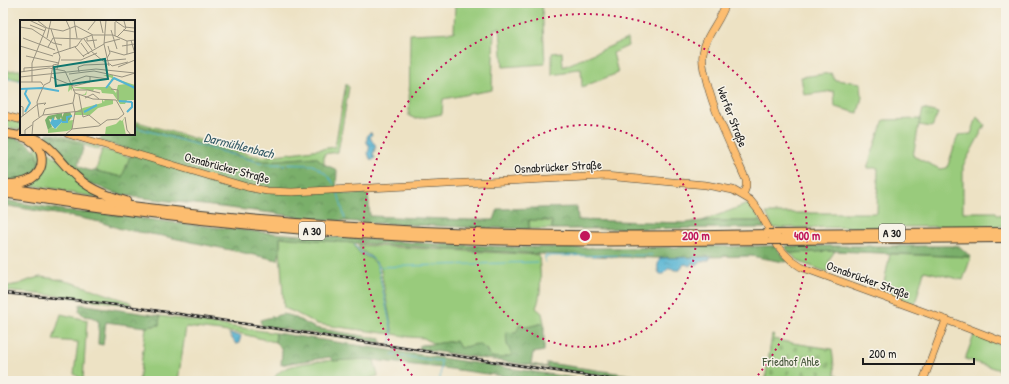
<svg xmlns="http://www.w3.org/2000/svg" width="1009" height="384" font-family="'Patrick Hand',sans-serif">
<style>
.green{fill:#99cb7b;stroke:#5a744c}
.forest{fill:url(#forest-crowns);stroke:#4b6644}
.cemetery{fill:url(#cemetery-stones);stroke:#5a744c}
.park{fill:url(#park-tufts);stroke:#5a744c}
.water{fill:url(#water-ripples);stroke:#386878}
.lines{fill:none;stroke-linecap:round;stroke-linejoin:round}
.stream{stroke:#54b4d3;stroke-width:1}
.major-casing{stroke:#3b3a35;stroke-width:8}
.highway-casing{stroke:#3b3a35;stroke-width:10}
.major{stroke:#fcbd6f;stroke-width:7}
.highway{stroke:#fcbd6f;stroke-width:8}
.rail-casing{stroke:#1c1c1c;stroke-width:2.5}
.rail{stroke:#f7f3e8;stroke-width:1;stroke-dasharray:3;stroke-linecap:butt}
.highway-bridge-casing{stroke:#3b3a35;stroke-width:10;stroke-linecap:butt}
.highway-bridge{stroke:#fcbd6f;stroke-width:8}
.ring{fill:none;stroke:#c2185b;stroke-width:2;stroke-dasharray:2 4}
.labels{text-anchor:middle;stroke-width:3;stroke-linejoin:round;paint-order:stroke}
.shield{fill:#f7f3e8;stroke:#5e5c59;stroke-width:1}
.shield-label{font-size:11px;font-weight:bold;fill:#1c1c1c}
.street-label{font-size:12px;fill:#1c1c1c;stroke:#f7f3e8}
.park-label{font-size:12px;fill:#48593d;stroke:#f7f3e8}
.water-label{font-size:13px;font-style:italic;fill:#325965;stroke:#f7f3e8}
.inset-river{fill:none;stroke:#54b4d3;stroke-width:2}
.inset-road{fill:none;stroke:#999381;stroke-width:1}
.view{fill:#0f766e;fill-opacity:0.15;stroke:#0f766e;stroke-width:2}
.inset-edge{fill:none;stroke:#1c1c1c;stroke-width:2}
.centre{fill:#c2185b;stroke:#f7f3e8;stroke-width:2}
.ring-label{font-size:12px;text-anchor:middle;font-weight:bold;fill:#c2185b;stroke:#f7f3e8;stroke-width:3;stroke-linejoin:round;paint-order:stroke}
</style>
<defs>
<pattern id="forest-crowns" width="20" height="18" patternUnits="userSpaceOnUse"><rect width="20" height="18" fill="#7aaf6b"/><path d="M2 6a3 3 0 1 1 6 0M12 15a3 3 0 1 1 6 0" fill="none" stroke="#638e57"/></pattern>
<pattern id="cemetery-stones" width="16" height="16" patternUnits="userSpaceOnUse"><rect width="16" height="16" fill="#99cb7b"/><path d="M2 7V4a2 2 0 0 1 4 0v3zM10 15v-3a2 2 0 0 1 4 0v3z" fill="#83ae6a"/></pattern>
<pattern id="park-tufts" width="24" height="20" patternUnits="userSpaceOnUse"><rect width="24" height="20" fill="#99cb7b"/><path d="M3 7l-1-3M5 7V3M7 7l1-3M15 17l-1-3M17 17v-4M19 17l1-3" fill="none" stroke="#83ae6a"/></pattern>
<pattern id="water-ripples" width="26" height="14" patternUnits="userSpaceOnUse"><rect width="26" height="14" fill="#54b4d3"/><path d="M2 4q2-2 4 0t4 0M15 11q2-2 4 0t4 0" fill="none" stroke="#4592aa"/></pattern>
</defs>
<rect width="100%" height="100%" fill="#f7f3e8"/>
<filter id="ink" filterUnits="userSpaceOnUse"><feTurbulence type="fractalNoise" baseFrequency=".025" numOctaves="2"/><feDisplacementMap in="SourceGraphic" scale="8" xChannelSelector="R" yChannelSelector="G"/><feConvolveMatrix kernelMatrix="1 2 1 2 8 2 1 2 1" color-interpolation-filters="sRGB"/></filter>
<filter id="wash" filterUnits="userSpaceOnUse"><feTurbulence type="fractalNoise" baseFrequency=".012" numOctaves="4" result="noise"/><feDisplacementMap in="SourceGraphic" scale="16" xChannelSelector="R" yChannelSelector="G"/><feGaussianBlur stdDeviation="0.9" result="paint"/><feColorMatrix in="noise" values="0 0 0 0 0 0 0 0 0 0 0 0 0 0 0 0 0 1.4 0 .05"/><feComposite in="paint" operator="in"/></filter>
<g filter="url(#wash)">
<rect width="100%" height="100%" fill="#ede2c4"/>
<!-- green -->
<g class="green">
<polygon points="455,3 542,3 545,64 503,67 500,28 494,29 492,90 443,99 442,114 416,119 409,116 410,34 454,32"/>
<polygon points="627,39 628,46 613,53 618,73 582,87 581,69 570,70 565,73 552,75 552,53 562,52 563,67"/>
<polygon points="15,70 21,70 21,80 3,77 3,72"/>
<polygon points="831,73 835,80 861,83 862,97 858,113 835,107 834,91 804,95 801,77"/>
<polygon points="346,84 349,87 338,152 324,154 324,164 316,157 266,161 251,159 134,124 134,121 251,155 262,157 335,147"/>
<polygon points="977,117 985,125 963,166 963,212 996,212 998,215 1006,214 1006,226 773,228 766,213 877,213 878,168 867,168 881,127 884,120 920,119 913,156 940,169 947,168 958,135 971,134"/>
<polygon points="3,118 21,123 21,130 3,126"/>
<polygon points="49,134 57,134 99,147 99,150"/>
<polygon points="37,143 109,199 65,192 65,190 27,185"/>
<polygon points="102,149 130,157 122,177 96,171"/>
<polygon points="748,204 755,212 761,221 702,221"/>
<polygon points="529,220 553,221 552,229 529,229"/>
<path d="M280 237 353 243C355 246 357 250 359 252 367 259 371 255 378 267L391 328V334L317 324 294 312 284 308 280 251Z"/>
<path d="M358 245 539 255C540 272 543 292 536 308L542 313 544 323 527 327 516 333 507 344 513 355 501 358 491 357 487 350 476 344 460 348 456 341 434 344 424 338 410 337 393 334 380 266 370 256 360 250Z"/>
<polygon points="835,251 830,258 827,272 802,263 789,253"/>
<polygon points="890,254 971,257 963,280 924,271 915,304 882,292"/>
<path d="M40 277C70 279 98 292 127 301L131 303 130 305 61 296 3 291V287L19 284 32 279Z"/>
<polygon points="61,314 87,320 83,380 74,374 78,342 53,340"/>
<polygon points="160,316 276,333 275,342 238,333 186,327 178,381 139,381 146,327 159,325"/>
<polygon points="974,335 1006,347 1006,372 965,359"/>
<path d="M365 359 374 360 378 376 361 381H273C275 377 277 373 281 371 293 361 347 359 365 359Z"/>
</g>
<!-- forest -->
<g class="forest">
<path d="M134 124 251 159 266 161 316 157 324 164 337 170 336 192H342L348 194 368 193 370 216 470 220H494L498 209 577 207 578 220 684 223 702 221H761L765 228 552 229V221L529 220V229L460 227 370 223 305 218 272 213 135 197 113 193 90 183 80 175 58 150 46 139 47 134H49L84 145 78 165C83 170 90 171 96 171L122 177 132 151 100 141 102 134H134Z"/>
<polygon points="3,135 21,140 28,143 37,152 39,161 36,172 22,180 10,181 3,180"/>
<polygon points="3,200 75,212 100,213 185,224 271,233 436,244 514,247 597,248 774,246 788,261 784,262 751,256 656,258 621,257 541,254 353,243 280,237 280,251 278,260 163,236 121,229 100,222 80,218 3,205"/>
<polygon points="785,246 959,246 971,257 835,251 789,253"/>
<polygon points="80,304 160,316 159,325 146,327 106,322 103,345 98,344 99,322 92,317 84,316 79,311"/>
<polygon points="283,314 292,316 315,328 381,339 381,343 262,326 260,320"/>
<path d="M544 323V351L533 353 531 364 547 367V363L673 381H636L419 349 420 345 434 344 456 341 460 348C477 345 480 339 491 357L501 358 512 355 507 344 506 332 516 333 520 324 527 327Z"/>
<polygon points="276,333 594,381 539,381 443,368 414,365 365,359 333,361 330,357 290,363 281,365 282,352 280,347 275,342"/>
</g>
<!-- cemetery -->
<polygon class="cemetery" points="772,335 775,336 774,339 786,342 832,349 835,374 840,378 839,381 765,381"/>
<!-- park -->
<polygon class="park" points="923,109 938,113 932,127 919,125"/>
<!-- water -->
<g class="water">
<path d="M370 132 372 134 370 137C373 146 379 141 373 154L375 158 373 160 370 159 368 153C369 148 371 147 367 143V137Z"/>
<path d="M711 257 709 260 700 262 697 265 692 263 690 266 685 264 683 265 680 270C674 271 673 268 669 268L663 274H660C656 270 658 263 660 258Z"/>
<polygon points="229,334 241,336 239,343 236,344"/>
</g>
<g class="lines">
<!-- stream -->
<g class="stream">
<polyline points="3,78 21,81"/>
<polyline points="134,127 266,164 313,165 325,173 334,184"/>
<polyline points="338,193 345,219"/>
<polyline points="354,244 360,252 370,257 375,261 378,267 391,328 392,334 391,344"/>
<polyline points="545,262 545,256 652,255"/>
<polyline points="378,267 537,262"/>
<polyline points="392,355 441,361 440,381"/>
</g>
</g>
</g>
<g filter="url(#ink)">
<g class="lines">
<!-- major casing -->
<g class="major-casing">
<g id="major">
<path d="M726 3C721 21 705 35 703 53 701 63 705 74 707 83 716 117 732 148 746 180V187L743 195"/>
<polyline points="3,115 21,120"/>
<polyline points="68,134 247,187 267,191 292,192 605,176 706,185 733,190 750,200 759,211 778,246 784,253 792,261 801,267 949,321 1006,343"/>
<polyline points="923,381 946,320"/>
</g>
</g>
<!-- highway casing -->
<g class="highway-casing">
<g id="highway">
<path d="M3 133C12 135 23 135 30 140 45 149 46 170 31 179 24 183 15 184 7 184"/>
<path d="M22 134C52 140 58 162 79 179 93 191 109 196 126 201"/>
<path d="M3 187C256 230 512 240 768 234"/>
<path d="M3 193C152 217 303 233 454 239 560 243 666 241 772 240"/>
<polyline points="777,234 1006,232"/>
<polyline points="781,240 1006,238"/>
</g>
</g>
<!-- major -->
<use href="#major" class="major"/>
<!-- highway -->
<use href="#highway" class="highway"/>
<!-- rail casing -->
<g class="rail-casing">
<polyline id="rail" points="3,293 66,299 133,307 623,381"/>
</g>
<!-- rail -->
<use href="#rail" class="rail"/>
<!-- highway-bridge casing -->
<g class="highway-bridge-casing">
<g id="highway-bridge">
<polyline points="768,234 777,234"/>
<polyline points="772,240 781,240"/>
</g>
</g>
<!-- highway-bridge -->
<use href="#highway-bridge" class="highway-bridge"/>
</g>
</g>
<!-- distance rings -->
<g class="ring">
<circle cx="585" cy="236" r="111"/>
<path d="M416 380A222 222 0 1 1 754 380"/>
</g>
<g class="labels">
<!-- shield labels -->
<g class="shield">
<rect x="299" y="222" width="26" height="18" rx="3"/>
<rect x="879" y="224" width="26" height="18" rx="3"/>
</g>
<g class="shield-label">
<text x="312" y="235">A 30</text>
<text x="892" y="237">A 30</text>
</g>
<!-- street labels -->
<g class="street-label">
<text transform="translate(732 117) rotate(69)" y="4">Werfer Straße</text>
<text transform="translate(558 167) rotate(-3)" y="4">Osnabrücker Straße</text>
<text transform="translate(227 168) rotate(15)" y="4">Osnabrücker Straße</text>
<text transform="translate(868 280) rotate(20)" y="4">Osnabrücker Straße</text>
</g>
<!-- park labels -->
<g class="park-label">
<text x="791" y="366">Friedhof Ahle</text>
</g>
<!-- water labels -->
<g class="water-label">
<text transform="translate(239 145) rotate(14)" y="5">Darmühlenbach</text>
</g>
</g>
<!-- overview -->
<g transform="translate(20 20)">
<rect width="115" height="115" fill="#ede2c4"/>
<path d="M83 55H93V58L115 65V80H107L105 84H100L93 74 82 73 81 70 74 69 73 71 67 70 66 75 61 74H65L67 70 52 67V71L51 69 48 72 49 65 53 64 52 67H87L92 58ZM93 59 106 64 98 65 96 73 89 65ZM82 79 84 82 85 79 93 80V84L78 88 70 95H55V92L63 88 82 83ZM105 97 103 101 106 115H85L86 107 96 104 100 100 102 101Z" fill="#99cb7b" fill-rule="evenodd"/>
<path d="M50 92 52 96 49 101 42 102 41 97 39 102 35 96 34 100 29 99 32 107 28 110 25 100 28 96 42 93V97L44 93Z" fill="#7aaf6b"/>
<path d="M53 100 52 109 47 111 28 113V110L31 107 36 109 42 102Z" fill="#99cb7b"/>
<path d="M33 97 34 100 42 99V102L35 109 30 103Z" fill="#54b4d3"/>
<path class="inset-river" d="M86 68 94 58 115 68M0 69 22 68 39 71M99 81 112 82M5 92 10 83 5 74 7 69M64 92 77 85M107 92 112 87V82M42 102H47V97L52 96"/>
<path class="inset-road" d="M9 0 26 8 12 43V62M17 0 27 8 43 11 56 6 73 15H93L107 21 115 20M46 0 50 9V29M54 0 57 18M80 0 83 13M86 0 84 24 89 46M94 0 104 7 115 8M95 2V16M10 5 25 11M0 7 12 9 33 23 42 25M31 9 40 37 37 49M68 10 76 0M91 10 97 29M103 10 115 12M72 15 75 28M97 17 106 8 104 1M3 18 35 30M27 18 31 0M67 18V21L77 20M64 19 72 30M111 20 115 34M107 21V34M61 23 69 34M84 23 100 19M0 26 33 36M102 26 115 24M28 27 33 18 62 19 72 15M55 27 64 37M71 31 83 41 106 39M90 31 104 35 115 32M33 34 57 26 62 19M6 36 39 43M63 36 84 24M87 38 90 33 88 26M41 40H61L77 33M98 47 115 40M0 52 29 48 45 51 55 73 53 83 25 89 23 95 13 102 12 115M4 52V48L34 46M59 52 58 47 64 45 90 44 92 46 108 42M49 54 74 51 102 57 115 53M0 57 76 49 115 53M31 57 54 66 70 62V57M52 61 66 56 88 59M0 62H21L23 65M91 69 98 70V81M53 70H68L80 73M55 73 73 79 96 80 104 94M59 75 63 97 69 95 81 105M65 78 73 74 79 79M0 86 3 87V96M23 95 61 91M19 97 17 82 20 74 24 65 30 62 33 45 38 44M105 97 107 110 111 115M0 98 18 84 26 83 24 85M52 109 55 92 53 83M5 115V110L12 105M45 115 52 109 79 106 87 100 98 99 104 94"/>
<path class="view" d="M85 39 88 59 36 66 34 47Z"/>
<rect width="115" height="115" class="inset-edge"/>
</g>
<circle cx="585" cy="236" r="6" class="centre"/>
<g class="ring-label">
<text x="696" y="240">200 m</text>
<text x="807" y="240">400 m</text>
</g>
<!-- margin -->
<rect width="1009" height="384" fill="none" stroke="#f7f3e8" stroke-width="16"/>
<!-- scale -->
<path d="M863 358v6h111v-6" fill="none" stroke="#1c1c1c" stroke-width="2"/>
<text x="869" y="358" font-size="12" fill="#1c1c1c" stroke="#f7f3e8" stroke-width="3" paint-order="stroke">200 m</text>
</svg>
